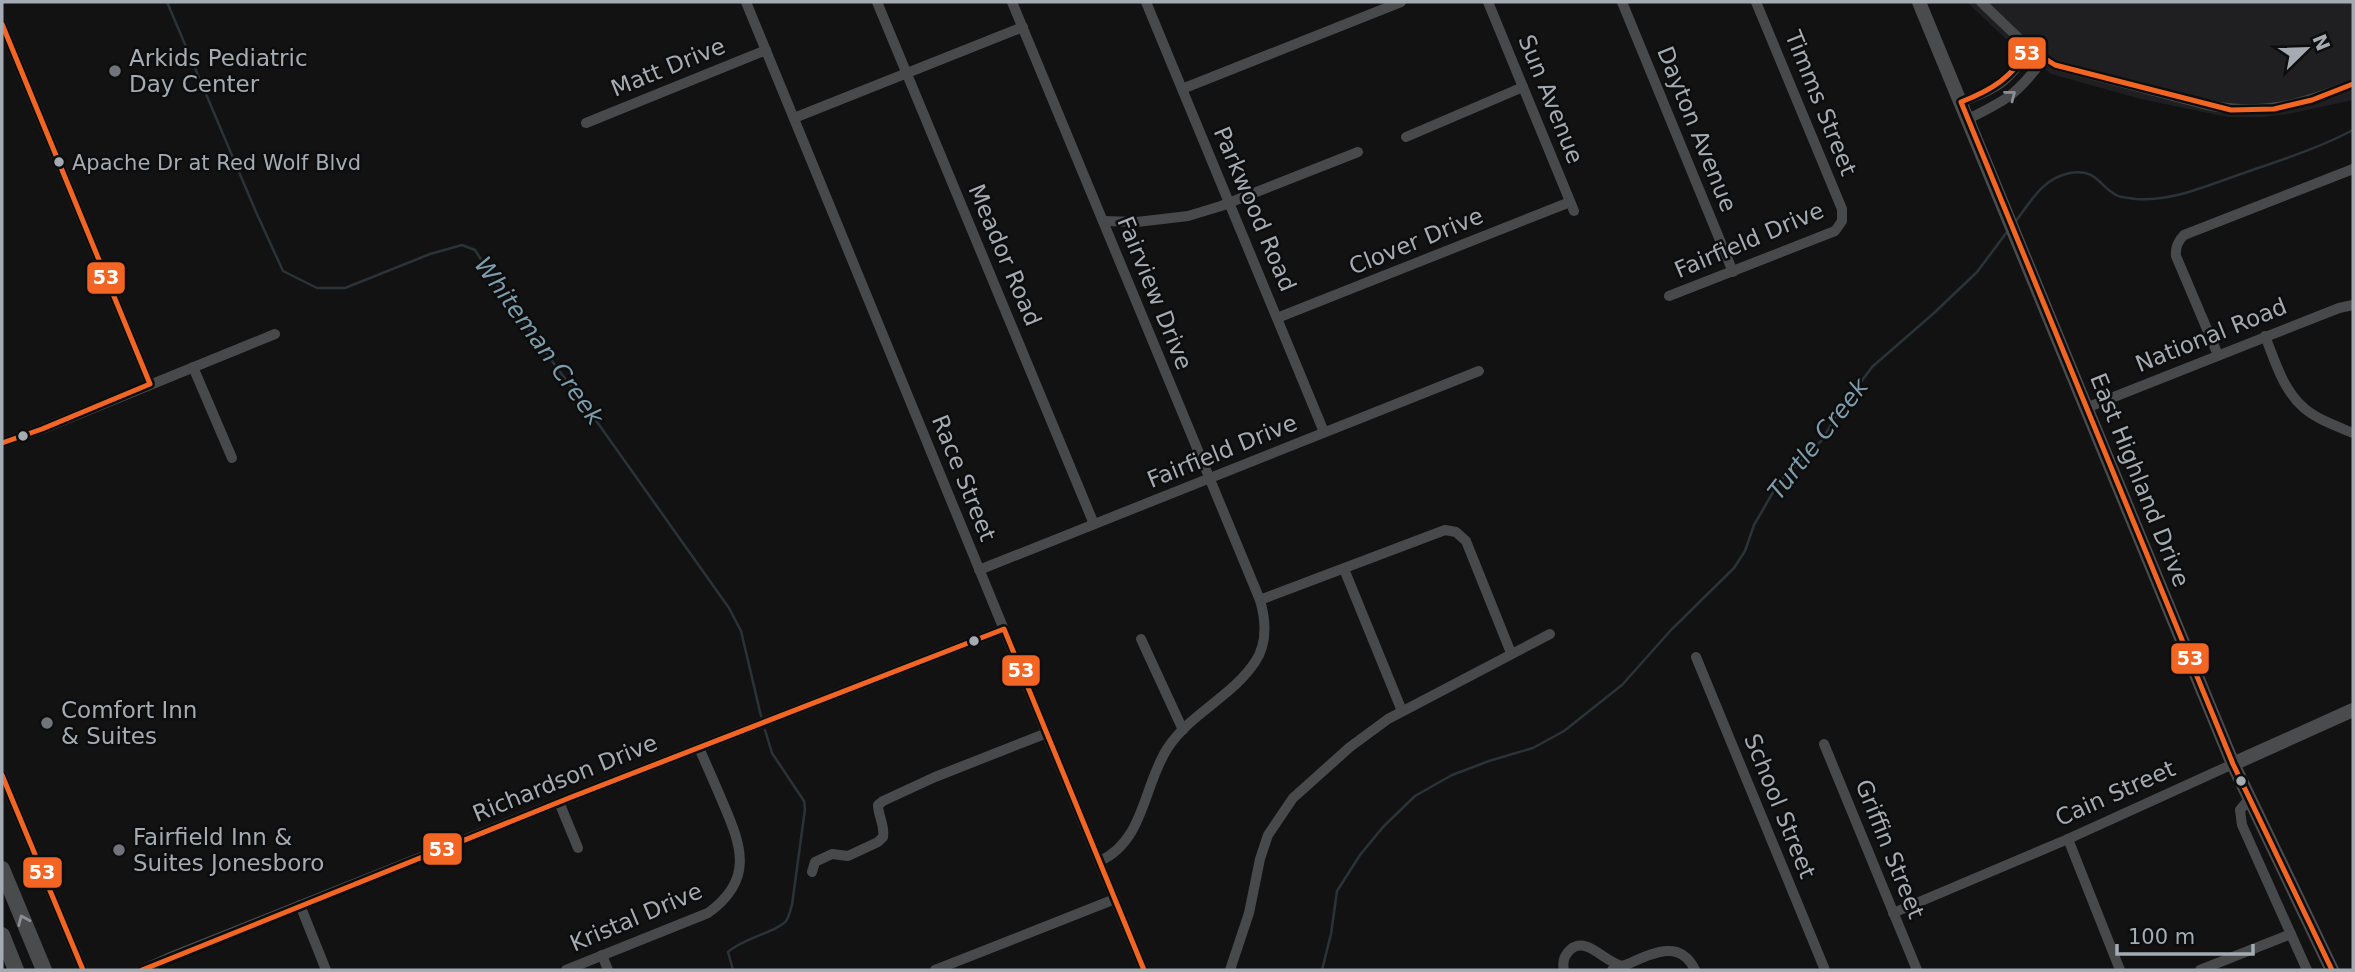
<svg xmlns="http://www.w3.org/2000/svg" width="2355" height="972" font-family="'DejaVu Sans',sans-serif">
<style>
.built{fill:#1f1f21}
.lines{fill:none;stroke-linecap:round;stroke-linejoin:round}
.stream{stroke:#2a3337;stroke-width:2.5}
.minor{stroke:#47494b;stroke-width:10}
.major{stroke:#494b4d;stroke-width:14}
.highway{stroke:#494b4c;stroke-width:16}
.bus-1-casing{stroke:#0d0d0e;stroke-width:10}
.bus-1{stroke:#f26522;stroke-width:5}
.oneway{stroke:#888e94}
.oneway2{stroke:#898e94}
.poi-dot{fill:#71757b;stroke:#0d0d0e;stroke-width:2.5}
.bus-dot{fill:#a4abb3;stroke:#0d0d0e;stroke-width:2.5}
.labels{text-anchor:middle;stroke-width:5;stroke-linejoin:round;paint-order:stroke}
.bus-label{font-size:21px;fill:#a4abb3;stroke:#0d0d0e;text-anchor:start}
.poi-label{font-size:23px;fill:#a4abb3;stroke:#0d0d0e;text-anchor:start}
.street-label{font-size:23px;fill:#a4abb3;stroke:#0d0d0e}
.water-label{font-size:24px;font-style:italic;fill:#7d9cac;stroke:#0d0d0e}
.line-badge{stroke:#0d0d0e;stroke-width:2.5}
.badge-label{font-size:19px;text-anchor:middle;font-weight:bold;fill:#fff}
</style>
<rect width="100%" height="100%" fill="#121213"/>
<!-- built -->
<polygon class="built" points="1967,2 2353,2 2353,100 2288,114 2263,117 2227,117 2141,99 2051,74 2009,42"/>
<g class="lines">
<!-- stream -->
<g class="stream">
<polyline points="167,2 256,212 283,271 317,288 345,288 430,254 462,245 475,250 508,302 590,412 729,608 741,631 761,716"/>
<path d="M2016 221C2031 201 2043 178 2070 173 2096 168 2099 186 2116 195 2121 198 2131 198 2136 199 2172 202 2211 184 2244 173 2281 160 2319 148 2353 130"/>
<path d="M733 970 728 952C743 938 777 932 786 921 789 917 790 911 792 905L805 809 804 801 772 753 765 730"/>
<polyline points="1322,970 1331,934 1337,891 1360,855 1383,827 1415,796 1452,775 1489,761 1533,748 1564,731 1622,685 1671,630 1734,568 1745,551 1754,525 1779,482 1822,440 1838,413 1872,367 1934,313 1977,272 2007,232"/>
</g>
<!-- minor -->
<g class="minor">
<polyline points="746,2 1144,970"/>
<polyline points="877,2 1094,524"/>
<path d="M1012 2 1260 600C1266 621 1268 643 1255 662 1232 697 1189 714 1167 749 1143 787 1144 841 1100 861"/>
<polyline points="1146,2 1324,432"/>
<polyline points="1488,2 1574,211"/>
<polyline points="1622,2 1733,272"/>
<path d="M1981 2 2030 49 2055 65 2207 105C2264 116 2300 105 2353 84"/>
<polyline points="2,24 150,384"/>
<polyline points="1182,89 1401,2"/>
<path d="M1961 102C1998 88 2008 82 2030 49"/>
<polyline points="794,118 1023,27"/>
<path d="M1968 119C2007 100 2018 94 2044 58"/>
<polyline points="586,123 766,50"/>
<polyline points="1406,137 1523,87"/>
<polyline points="1103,221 1137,222 1188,216 1221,206 1358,152"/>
<polyline points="1669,296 1835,231 1842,221 1842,209 1756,2"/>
<polyline points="1277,318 1570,202"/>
<path d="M2265 336C2275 361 2283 390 2304 408 2318 420 2337 426 2353 433"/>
<path d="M2218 355 2176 256C2175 247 2178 241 2184 235L2353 169"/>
<polyline points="193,367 232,458"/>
<polyline points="2086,408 2339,308 2353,305"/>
<polyline points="2,443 42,429 275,334"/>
<polyline points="1344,569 1402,711"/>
<polyline points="979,570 1479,371"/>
<polyline points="1260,600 1445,530 1456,532 1466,541 1511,653"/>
<polyline points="1141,639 1183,730"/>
<polyline points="1696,657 1825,970"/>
<polyline points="1824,744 1917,970"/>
<polyline points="2,775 83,970"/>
<polyline points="2249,799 2240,810 2242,825 2307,970"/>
<polyline points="559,802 578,848"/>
<polyline points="2068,839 2120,970"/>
<path d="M812 872 815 862 832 854 848 856 878 842 883 837C885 825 878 816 878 805L883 801 935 777 1047 733"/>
<polyline points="300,905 326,970"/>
<polyline points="1893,913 2068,839 2233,764"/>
<polyline points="602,955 608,970"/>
<path d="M1623 966C1648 956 1679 936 1695 970"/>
<polyline points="142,970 168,958 569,798 1004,629"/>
<path d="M566 970 708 913C754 880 742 847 723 803 715 784 707 766 699 748"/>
<polyline points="935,970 1115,899"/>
<polyline points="1230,970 1249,913 1260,859 1268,835 1293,798 1350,747 1388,719 1550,634"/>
<path d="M1564 970C1562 962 1564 955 1571 949 1587 936 1605 963 1623 966L1612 970"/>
<polyline points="2200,970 2291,934"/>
</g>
<!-- major -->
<g class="major">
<polyline points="1919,2 2233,764 2332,970"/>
<polyline points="2233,764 2353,710"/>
</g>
<!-- highway -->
<g class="highway">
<polyline points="2,869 44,970"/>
<polyline points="2,935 16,970"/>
</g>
<!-- bus-1 casing -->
<g class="bus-1-casing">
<g id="bus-1">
<polyline points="2,24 150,384 42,429 2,443"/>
<polyline points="2,775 83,970"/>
<polyline points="142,970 569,798 1004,629 1144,970"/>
<path d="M2332 970 2233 764 1961 102C1994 89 2010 78 2030 49L2055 65 2231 110 2274 109 2312 100 2353 84"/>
</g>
</g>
<!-- bus-1 -->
<use href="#bus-1" class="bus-1"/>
</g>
<!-- one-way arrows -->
<defs><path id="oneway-chevron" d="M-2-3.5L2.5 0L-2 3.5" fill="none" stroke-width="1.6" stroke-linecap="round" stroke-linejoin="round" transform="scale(1.75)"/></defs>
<use class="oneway" href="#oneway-chevron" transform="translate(2011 95) rotate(-38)"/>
<use class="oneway2" href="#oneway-chevron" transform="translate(23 920) rotate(-113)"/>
<!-- markers -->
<g class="poi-dot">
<circle cx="115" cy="71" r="7"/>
<circle cx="47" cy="723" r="7"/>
<circle cx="119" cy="850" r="7"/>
</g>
<g class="bus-dot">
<circle cx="59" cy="162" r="6"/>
<circle cx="23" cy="436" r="6"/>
<circle cx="974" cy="641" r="6"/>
<circle cx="2241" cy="781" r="6"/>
</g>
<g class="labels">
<!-- bus labels -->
<g class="bus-label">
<text x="72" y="170">Apache Dr at Red Wolf Blvd</text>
</g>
<!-- poi labels -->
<g class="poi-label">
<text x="129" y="66">Arkids Pediatric<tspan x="129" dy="26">Day Center</tspan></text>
<text x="61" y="718">Comfort Inn<tspan x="61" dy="26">&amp; Suites</tspan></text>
<text x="133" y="845">Fairfield Inn &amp;<tspan x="133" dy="26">Suites Jonesboro</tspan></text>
</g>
<!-- street labels -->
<g class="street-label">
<text transform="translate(668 67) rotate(-22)" y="8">Matt Drive</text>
<text transform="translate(1551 99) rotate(68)" y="8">Sun Avenue</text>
<text transform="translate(1821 103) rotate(68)" y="8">Timms Street</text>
<text transform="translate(1697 129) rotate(68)" y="8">Dayton Avenue</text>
<text transform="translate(1255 209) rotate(67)" y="8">Parkwood Road</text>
<text transform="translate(1749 240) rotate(-23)" y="8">Fairfield Drive</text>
<text transform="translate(1416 241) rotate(-22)" y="8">Clover Drive</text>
<text transform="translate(1005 255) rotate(67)" y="8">Meador Road</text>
<text transform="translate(1155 293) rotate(68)" y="8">Fairview Drive</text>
<text transform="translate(2211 335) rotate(-22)" y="8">National Road</text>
<text transform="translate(1222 451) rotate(-22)" y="8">Fairfield Drive</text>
<text transform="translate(964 478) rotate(68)" y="8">Race Street</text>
<text transform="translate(2140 480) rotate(68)" y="8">East Highland Drive</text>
<text transform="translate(565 778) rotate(-22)" y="8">Richardson Drive</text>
<text transform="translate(2115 793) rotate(-24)" y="8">Cain Street</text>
<text transform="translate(1780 806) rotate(68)" y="8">School Street</text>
<text transform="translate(1890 849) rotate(68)" y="8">Griffin Street</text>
<text transform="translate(636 917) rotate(-23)" y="8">Kristal Drive</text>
</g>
<!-- water labels -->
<g class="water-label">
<text transform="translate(539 341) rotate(54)" y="8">Whiteman Creek</text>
<text transform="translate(1818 439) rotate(-52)" y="8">Turtle Creek</text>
</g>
</g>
<g class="line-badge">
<rect x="2007" y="36" width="40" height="34" rx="7" fill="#f26522"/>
<rect x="86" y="261" width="40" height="34" rx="7" fill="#f26522"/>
<rect x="2170" y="642" width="40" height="33" rx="7" fill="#f26522"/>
<rect x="1001" y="654" width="40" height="33" rx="7" fill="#f26522"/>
<rect x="422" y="832" width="41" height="34" rx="7" fill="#f26522"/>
<rect x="22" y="856" width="41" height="33" rx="7" fill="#f26522"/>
</g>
<g class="badge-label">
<text x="2027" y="60">53</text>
<text x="106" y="284">53</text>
<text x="2190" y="665">53</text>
<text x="1021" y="677">53</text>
<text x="442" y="856">53</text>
<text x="42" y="879">53</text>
</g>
<!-- border -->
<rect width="2355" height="972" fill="none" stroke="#a4abb3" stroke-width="7"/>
<!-- north arrow -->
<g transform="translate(2306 49) rotate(67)" stroke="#0d0d0e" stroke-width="5" paint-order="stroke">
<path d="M0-5L12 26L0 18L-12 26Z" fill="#a4abb3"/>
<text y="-10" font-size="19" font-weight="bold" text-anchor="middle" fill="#a4abb3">N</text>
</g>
<!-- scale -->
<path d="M2117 944v10h136v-10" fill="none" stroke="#a4abb3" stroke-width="3.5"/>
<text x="2128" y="944" font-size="21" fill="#a4abb3" stroke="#0d0d0e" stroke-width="5" paint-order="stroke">100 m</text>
</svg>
